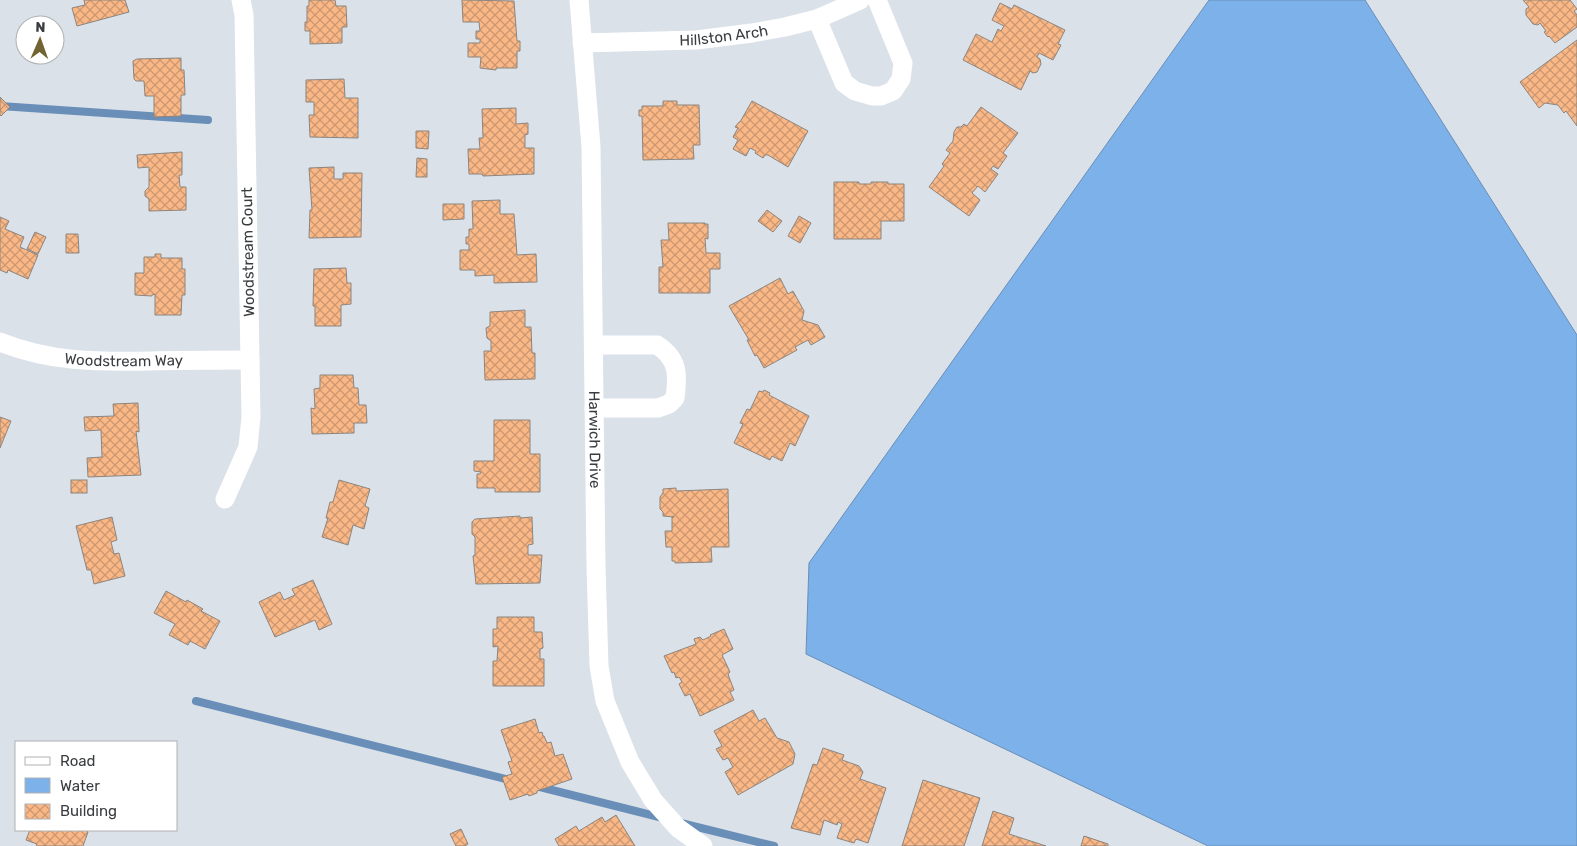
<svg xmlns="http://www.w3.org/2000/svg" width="1577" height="846" font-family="Rubik,sans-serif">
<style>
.water{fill:#7db1ea;stroke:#698eb7}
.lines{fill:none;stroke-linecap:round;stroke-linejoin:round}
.stream{stroke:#698eb7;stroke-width:8}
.building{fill:url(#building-cross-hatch);stroke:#8c857f}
.minor{stroke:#fff;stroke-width:19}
.labels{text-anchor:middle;stroke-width:4;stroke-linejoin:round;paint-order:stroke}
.street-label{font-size:15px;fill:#3a3d40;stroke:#fff}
</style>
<defs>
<pattern id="building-cross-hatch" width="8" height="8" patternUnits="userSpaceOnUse" patternTransform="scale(1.25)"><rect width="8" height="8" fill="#fbb887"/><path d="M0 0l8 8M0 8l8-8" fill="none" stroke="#cc9770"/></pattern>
</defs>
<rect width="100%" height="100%" fill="#dae1e9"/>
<!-- water -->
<polygon class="water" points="1209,0 1365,0 1577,335 1577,846 1208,846 806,654 809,563"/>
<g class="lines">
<!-- stream -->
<g class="stream">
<polyline points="0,106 208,120"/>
<polyline points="196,701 510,780"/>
<polyline points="536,786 663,818"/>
<polyline points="681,823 774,846"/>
</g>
</g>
<!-- building -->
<g class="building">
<polygon points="84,0 125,0 129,12 77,26 72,8 85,5"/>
<polygon points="309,0 335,0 336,6 346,6 347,27 342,27 342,43 310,44 310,31 305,31 305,22 307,22 307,6 309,6"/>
<polygon points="462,0 514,1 517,41 520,41 520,51 517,51 517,68 496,68 496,70 480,68 481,57 468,57 468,43 480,43 480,39 476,39 476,31 480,31 479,22 463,22"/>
<polygon points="1523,0 1570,0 1577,9 1574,11 1577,15 1577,27 1555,43 1549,36 1548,37 1544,32 1546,31 1540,23 1538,25 1533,24 1526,15 1526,9 1529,7"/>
<polygon points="1000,3 1012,9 1014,5 1065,30 1058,44 1061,45 1053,60 1039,53 1037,57 1040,59 1041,64 1037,72 1033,73 1030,71 1021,90 963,60 976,34 992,42 998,29 1001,31 1004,26 992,20"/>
<polygon points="1577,40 1577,126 1566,111 1564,113 1558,105 1545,103 1539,108 1520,82"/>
<polygon points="181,58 181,70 184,70 185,95 181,95 181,116 154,117 154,96 145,96 144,81 136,81 134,79 133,61 137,59"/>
<polygon points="344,79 345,98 358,98 358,138 310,137 309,115 314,115 314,102 306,102 306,80"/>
<polygon points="0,97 10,107 1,116 0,115"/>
<polygon points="663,101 677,101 677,105 699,105 700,145 693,145 694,159 643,160 642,116 639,116 639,110 642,110 642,106 663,106"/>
<polygon points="752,101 808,131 788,167 768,155 765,155 763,158 755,153 756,151 750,148 746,156 733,149 738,140 733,137 738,128 735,127 739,122 740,122"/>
<polygon points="981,107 1018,133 1003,153 1007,156 998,169 993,166 991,169 998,174 985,192 978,186 972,193 980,200 969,216 929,187 944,166 942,164 950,153 946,150 953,141 954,132 957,127 961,127 964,124 967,126"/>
<polygon points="516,108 516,124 528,123 528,134 525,135 525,148 534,148 534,174 483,176 482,174 469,174 468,149 480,149 479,138 483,138 482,109"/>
<polygon points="416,131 429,131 428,149 416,148"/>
<polygon points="182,152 182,175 179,175 180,187 186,187 186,210 149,211 149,199 145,196 145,191 149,187 149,167 138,168 137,155"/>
<polygon points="417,158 427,159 427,177 416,177"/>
<polygon points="334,167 334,179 343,179 343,173 362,173 361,237 309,238 310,210 312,210 309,168"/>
<polygon points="834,182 859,182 859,184 871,184 871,182 888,182 888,184 904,184 904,221 881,221 881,239 834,239"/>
<polygon points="500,200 500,214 514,214 517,255 536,254 537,282 494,283 494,275 475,276 475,270 460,270 460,250 469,250 469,244 466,244 466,237 469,237 469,229 473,229 472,201"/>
<polygon points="443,204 464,204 464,219 443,220"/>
<polygon points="767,210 782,221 773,232 758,221"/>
<polygon points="799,216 811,223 800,243 788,236"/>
<polygon points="0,217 9,221 5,229 24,237 20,247 38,255 28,279 8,270 7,273 0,270"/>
<polygon points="668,223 705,223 705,224 708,224 708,239 705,238 706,253 720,253 720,269 710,269 710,293 659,293 659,267 663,267 661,240 669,240"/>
<polygon points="35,232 46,237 38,254 27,249"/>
<polygon points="66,234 78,234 79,253 66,253"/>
<polygon points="155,254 161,254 161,258 182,258 182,269 185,269 185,295 182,295 181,315 155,315 155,294 152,295 152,296 135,295 135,273 144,273 144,257 155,257"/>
<polygon points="346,268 347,283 351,283 351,304 341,305 341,326 315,326 315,306 313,306 314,269"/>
<polygon points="780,278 788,294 793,291 804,311 802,320 818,325 825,337 811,345 808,340 795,347 797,350 764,368 757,355 755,356 747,340 749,340 729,306"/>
<polygon points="525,310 525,327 531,327 532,353 535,353 535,379 485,380 484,351 491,351 491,341 487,338 486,328 490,326 490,312"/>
<polygon points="320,375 353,375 354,388 358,388 359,405 366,405 367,423 354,423 354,433 312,434 311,408 315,409 314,389 320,388"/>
<polygon points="764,390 770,393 769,395 809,416 795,446 790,443 782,461 772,456 770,460 734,443 743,424 740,423 747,409 750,410 759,391 763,392"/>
<polygon points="138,403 139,432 136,431 141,475 88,477 87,458 102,457 101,430 85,431 84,417 114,416 113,404"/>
<polygon points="0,417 11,421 0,448"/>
<polygon points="494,420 530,420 530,454 540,454 540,492 495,492 495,488 477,488 477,474 480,474 481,472 474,471 474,461 494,461"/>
<rect x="71" y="480" width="16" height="13"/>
<polygon points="339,480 370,489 365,506 369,508 364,529 353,525 348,545 322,537 328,518 326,518 330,502 333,502"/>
<polygon points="676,488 676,491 728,489 729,547 711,547 712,562 675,563 675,561 672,561 672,547 666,547 665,531 672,531 672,517 674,517 663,516 663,512 660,509 660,497 663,493 663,489"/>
<polygon points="520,516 520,518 532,517 533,544 528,545 528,555 542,555 540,583 476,584 473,556 475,555 475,537 472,534 472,522 475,519"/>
<polygon points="112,517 117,540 111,542 114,554 119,553 125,576 94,584 91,570 87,570 76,526"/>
<polygon points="313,580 332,624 319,630 315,620 275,637 259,602 280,592 284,600 295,595 292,589"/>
<polygon points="166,591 186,602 187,600 203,609 201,611 220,621 205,649 190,641 188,645 169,635 175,624 154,613"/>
<polygon points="497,617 534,617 534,632 542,632 543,648 540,649 540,659 544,659 544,686 493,686 493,661 497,661 498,646 493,647 493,629 497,629"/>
<polygon points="724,629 733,649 722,655 730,672 728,674 729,677 734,690 730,692 734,700 700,716 690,694 685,696 679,684 682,682 679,677 676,678 674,672 672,673 664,656 696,644 694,639 700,637 703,640 711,636 710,635"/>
<polygon points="753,710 759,721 765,718 777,738 789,742 795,754 793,764 738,795 725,772 733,767 728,758 723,760 716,749 722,746 714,731"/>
<polygon points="535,719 539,733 542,732 543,736 544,736 547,743 551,742 555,756 563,754 572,779 537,791 537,793 529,796 528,794 510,800 502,777 512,774 508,762 512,761 501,730"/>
<polygon points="823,748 844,755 842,760 859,766 863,772 860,779 886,788 868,843 856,839 854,843 837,838 842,824 838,822 837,825 824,820 820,835 791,828 813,764 817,765"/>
<polygon points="923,780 980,798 964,846 902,846"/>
<polygon points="993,811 1014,818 1009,834 1046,846 982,846"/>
<polygon points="616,815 635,846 559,846 555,839 576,826 579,831 602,817 605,822"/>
<polygon points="461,829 468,844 465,846 456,846 450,834"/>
<polygon points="30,830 86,830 88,832 83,846 38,846 36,845 37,844 26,840"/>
<polygon points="1084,836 1108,844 1108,846 1081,846"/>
</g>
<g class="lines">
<!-- minor -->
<g class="minor">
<path id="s1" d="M579 0 591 147 596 567 599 666 605 701 630 762 653 800 678 828 703 846"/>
<polyline points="817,19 844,83 855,91 872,96 881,96 893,91 901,79 903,63 877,0"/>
<path id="s2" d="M582 43 696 40 752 33 785 27 817 19 860 0"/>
<path id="s3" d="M0 342C50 362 97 362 150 361 184 360 217 360 250 360"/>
<path d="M594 345H657C679 359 678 376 675 398L669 404 658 408H594"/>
<polyline points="225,499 248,447 251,417 244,15 241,0"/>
</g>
</g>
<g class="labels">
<!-- street labels -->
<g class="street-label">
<text dy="5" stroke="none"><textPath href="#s2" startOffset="142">Hillston Arch</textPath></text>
<text transform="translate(248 252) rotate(-91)" y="5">Woodstream Court</text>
<text dy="5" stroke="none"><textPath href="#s3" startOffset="126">Woodstream Way</textPath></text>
<text dy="5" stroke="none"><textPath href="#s1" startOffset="440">Harwich Drive</textPath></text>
</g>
</g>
<!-- legend -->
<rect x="15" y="741" width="162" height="90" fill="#ffffff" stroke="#b0b1b3"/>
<rect x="25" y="757" width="25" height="8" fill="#ffffff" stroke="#b0b1b3"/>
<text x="60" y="766" font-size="15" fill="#3a3d40">Road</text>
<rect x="25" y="778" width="25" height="15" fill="#7db1ea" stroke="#b0b1b3"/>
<text x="60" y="791" font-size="15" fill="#3a3d40">Water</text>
<rect x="25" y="804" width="25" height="15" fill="url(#building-cross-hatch)" stroke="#b0b1b3"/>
<text x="60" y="816" font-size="15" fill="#3a3d40">Building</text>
<!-- north arrow -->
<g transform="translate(40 40) rotate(2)"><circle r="24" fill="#ffffff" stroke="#b0b1b3"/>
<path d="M0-4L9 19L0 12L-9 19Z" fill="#726432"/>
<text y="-8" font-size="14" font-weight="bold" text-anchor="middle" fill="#3a3d40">N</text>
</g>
</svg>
